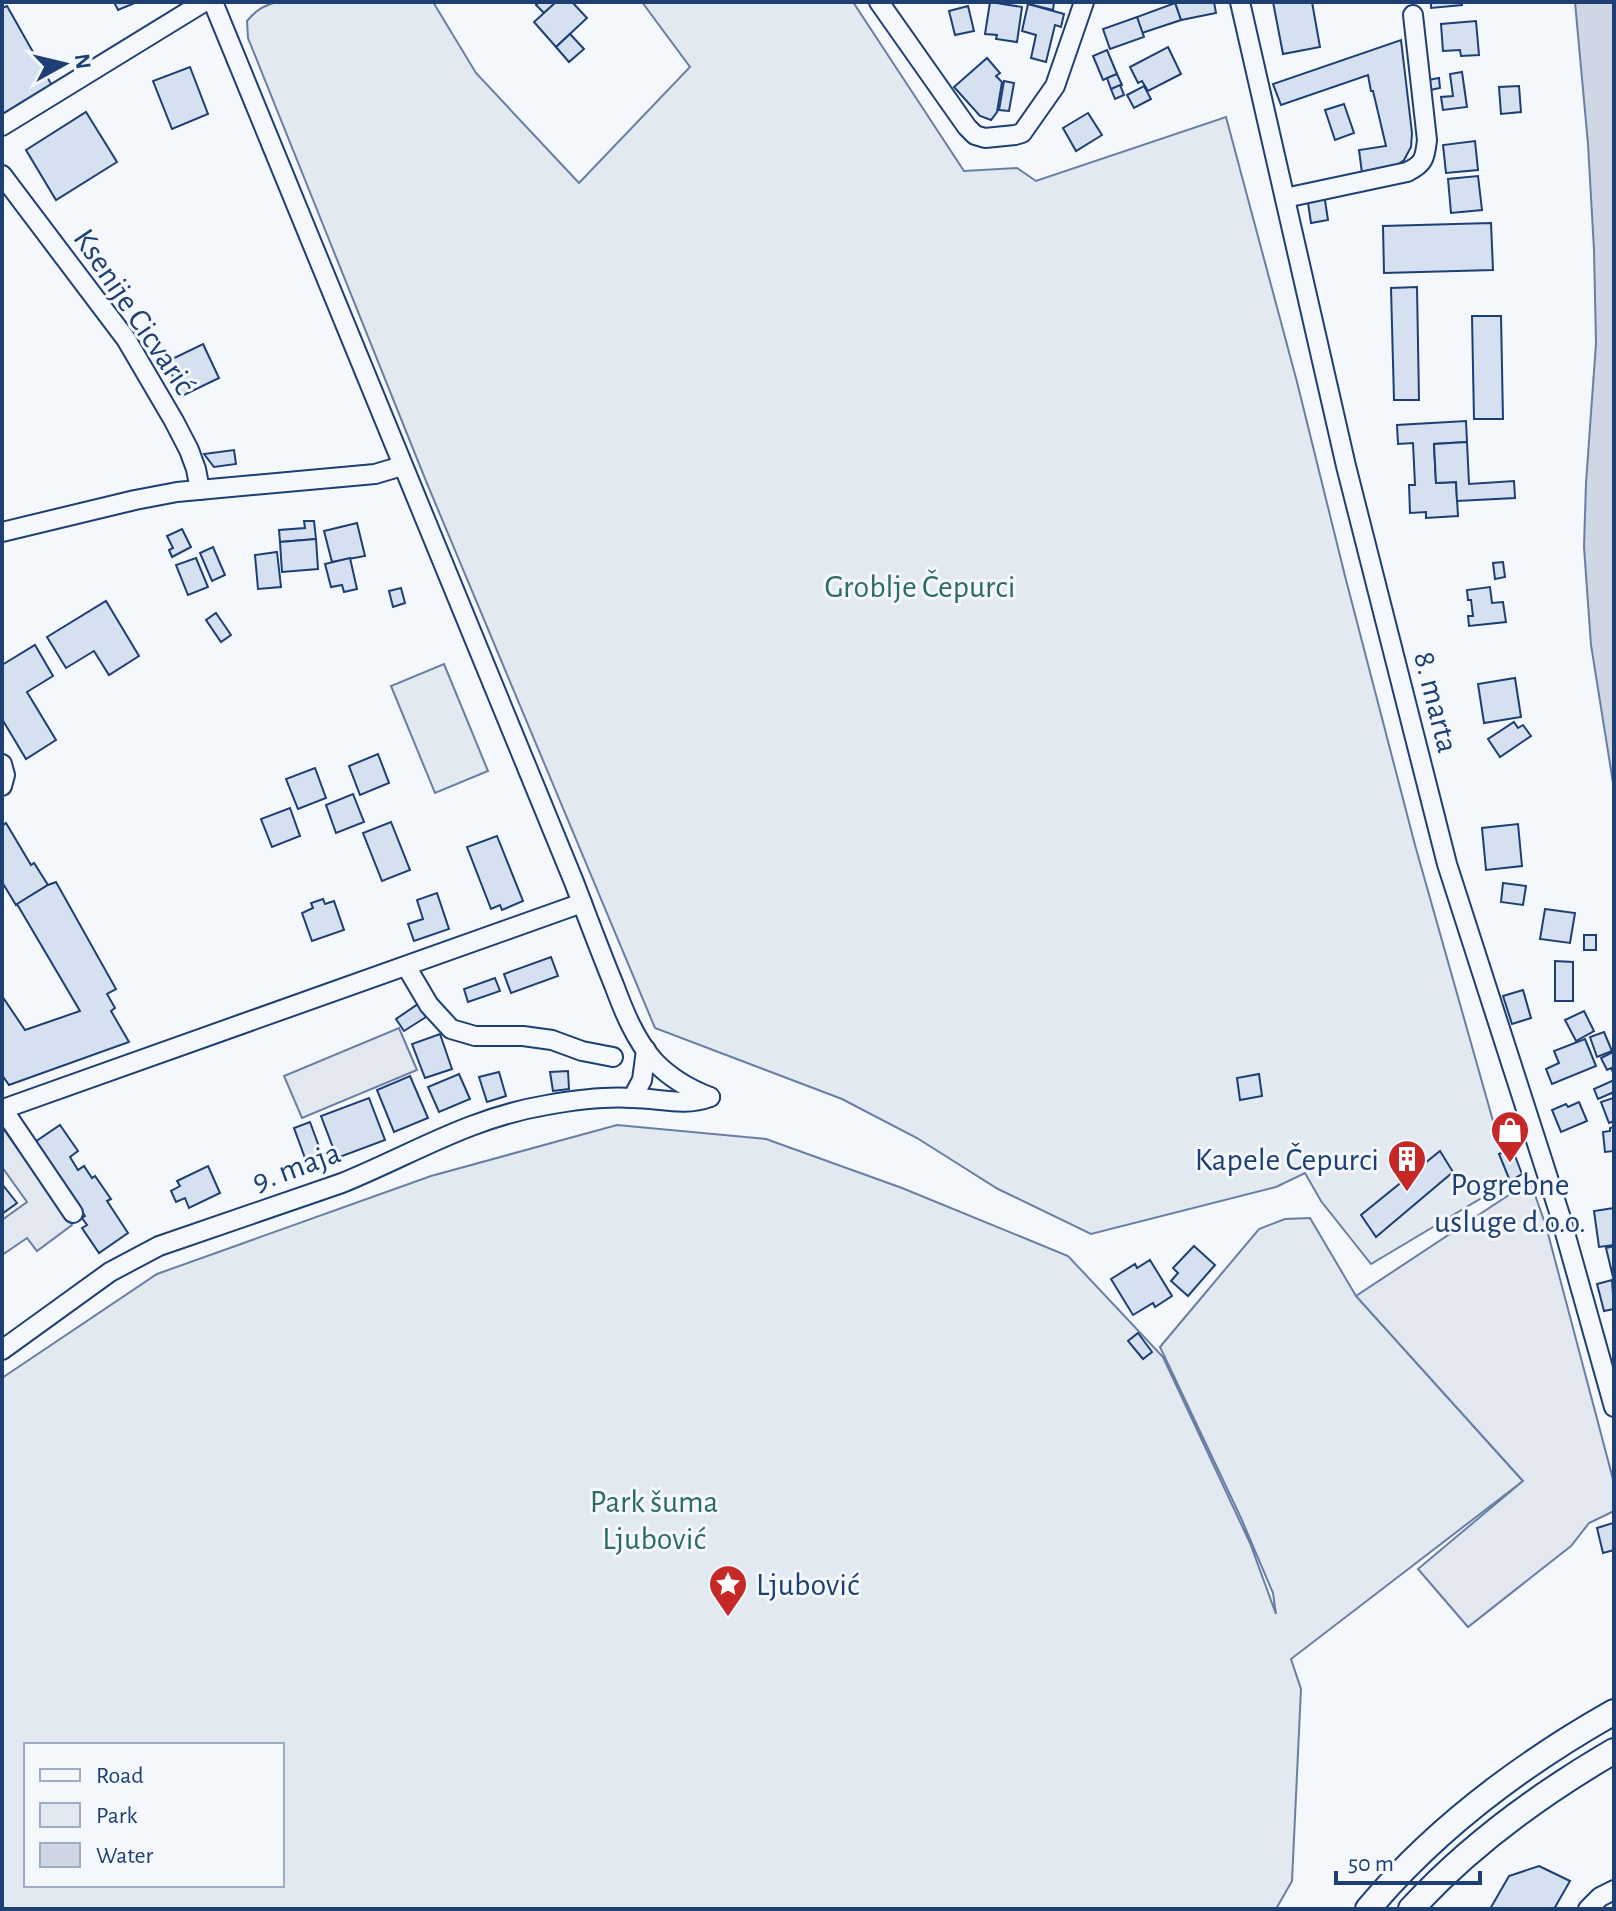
<svg xmlns="http://www.w3.org/2000/svg" width="1616" height="1911" font-family="'Alegreya Sans',sans-serif">
<style>
.green{fill:#e3e9f0;stroke:#687fa3;stroke-width:2;fill-rule:evenodd}
.parking{fill:#e3e8f0;stroke:#687fa3;stroke-width:2}
.water{fill:#cfd7e4;stroke:#687fa3;stroke-width:2}
.building{fill:#d5e0f0;stroke:#1d3f73;stroke-width:2}
.lines{fill:none;stroke-linecap:round;stroke-linejoin:round}
.street-casing{stroke:#1d3f73;stroke-width:22}
.secondary-casing{stroke:#1d3f73;stroke-width:28}
.street{stroke:#f4f7fb;stroke-width:18}
.secondary{stroke:#f4f7fb;stroke-width:24}
.labels{text-anchor:middle;stroke-width:6;stroke-linejoin:round;paint-order:stroke}
.street-label{font-size:32px;fill:#1d3f73;stroke:#f4f7fb}
.park-label{font-size:32px;fill:#2c6c60;stroke:#f4f7fb}
.poi-label{font-size:32px;fill:#1d3f73;stroke:#f4f7fb;text-anchor:end}
</style>
<rect width="100%" height="100%" fill="#f4f7fb"/>
<!-- green -->
<g class="green">
<path d="M277 2H433L476 73 579 183 690 67 642 2H853L964 171 1017 168 1036 181 1226 117 1297 382 1345 576 1415 845 1510 1181 1371 1264 1321 1201 1305 1173 1276 1187 1091 1234 998 1189 917 1138 842 1099 655 1028 426 481 248 38 247 21C256 10 263 6 277 2Z"/>
<polygon points="444,664 488,771 435,793 391,686"/>
<path d="M617 1125 766 1139 902 1188 1068 1256 1163 1357 1250 1543 1276 1614 1273 1593 1241 1518 1160 1347 1259 1229 1285 1219 1310 1218 1356 1296 1523 1481 1291 1659 1301 1689 1292 1881 1276 1909H2V1378L157 1274 431 1176ZM26 1745H282V1885H26Z"/>
</g>
<!-- parking -->
<g class="parking">
<polygon points="399,1028 417,1070 302,1118 284,1076"/>
<polygon points="2,1127 72,1225 37,1251 27,1238 2,1255 2,1220 27,1202 2,1167"/>
<polygon points="1530,1181 1546,1226 1614,1483 1614,1511 1589,1523 1571,1546 1468,1627 1418,1569 1523,1481 1356,1296"/>
</g>
<!-- water -->
<polygon class="water" points="1575,2 1614,2 1614,789 1591,645 1584,547 1586,483 1596,343 1594,250 1588,144"/>
<!-- building -->
<g class="building">
<polygon points="114,2 137,2 118,10"/>
<polygon points="539,2 551,2 554,4 544,13 536,5"/>
<polygon points="556,2 572,2 587,18 556,47 534,22"/>
<polygon points="990,2 1022,7 1017,42 996,39 997,35 985,34"/>
<polygon points="1029,2 1054,2 1053,10 1028,4"/>
<polygon points="1183,2 1214,2 1216,13 1181,20 1175,3"/>
<polygon points="1273,2 1312,2 1320,47 1283,54"/>
<polygon points="1431,2 1462,2 1462,5 1431,8"/>
<polygon points="1175,3 1181,20 1142,33 1137,17"/>
<polygon points="1028,4 1064,14 1061,27 1055,25 1046,62 1031,58 1036,35 1022,31"/>
<polygon points="7,6 54,89 2,118 2,8"/>
<polygon points="968,6 974,31 955,35 949,11"/>
<polygon points="1137,17 1144,37 1110,49 1103,29"/>
<polygon points="1476,21 1479,55 1461,56 1460,50 1443,51 1441,24"/>
<polygon points="570,34 584,49 569,62 556,47"/>
<polygon points="1401,40 1412,133 1411,147 1404,160 1393,168 1362,173 1359,150 1386,146 1373,91 1371,91 1368,75 1281,105 1273,84"/>
<polygon points="1168,47 1181,74 1148,91 1142,81 1138,83 1130,67"/>
<polygon points="1107,50 1117,74 1103,80 1093,56"/>
<polygon points="987,58 1000,73 996,76 1002,82 997,112 991,120 980,116 954,87"/>
<polygon points="190,67 208,114 172,129 153,81"/>
<polygon points="1462,72 1467,107 1443,110 1441,97 1453,96 1450,74"/>
<polygon points="1117,74 1122,85 1111,89 1107,78"/>
<polygon points="1439,78 1440,88 1430,90 1428,80"/>
<polygon points="1004,81 1014,83 1009,111 999,110"/>
<polygon points="1120,85 1124,95 1115,99 1111,89"/>
<polygon points="1144,86 1151,99 1134,108 1127,95"/>
<polygon points="1519,86 1521,112 1501,114 1499,87"/>
<polygon points="1344,104 1354,133 1335,140 1325,110"/>
<polygon points="86,112 117,162 56,200 26,150"/>
<polygon points="1088,113 1102,135 1076,151 1063,128"/>
<polygon points="1475,141 1478,170 1446,173 1443,145"/>
<polygon points="1478,176 1482,210 1451,213 1448,179"/>
<polygon points="1324,194 1328,220 1311,223 1307,196"/>
<polygon points="1491,223 1493,270 1384,273 1383,226"/>
<polygon points="1417,287 1419,400 1394,400 1391,288"/>
<polygon points="1472,316 1501,316 1503,419 1474,419"/>
<polygon points="203,344 219,378 182,396 166,362"/>
<polygon points="1466,421 1467,442 1434,444 1436,483 1456,482 1458,516 1426,518 1426,512 1410,513 1409,485 1415,485 1413,443 1398,444 1397,425"/>
<polygon points="1467,442 1469,484 1514,481 1515,498 1457,501 1456,482 1436,483 1434,444"/>
<polygon points="234,450 236,464 214,467 204,454"/>
<polygon points="304,521 314,521 316,539 280,542 279,530 305,528"/>
<polygon points="357,523 365,556 332,562 324,531"/>
<polygon points="182,529 191,547 172,557 169,550 173,548 167,536"/>
<polygon points="316,539 318,569 282,572 280,542"/>
<polygon points="213,547 225,575 212,581 200,553"/>
<polygon points="277,552 281,587 258,589 255,555"/>
<polygon points="196,558 208,587 188,595 176,565"/>
<polygon points="350,558 357,589 344,592 342,585 331,587 325,564"/>
<polygon points="1503,562 1505,577 1495,579 1493,563"/>
<polygon points="1490,587 1492,603 1503,602 1506,622 1469,626 1468,616 1473,616 1471,600 1468,600 1467,590"/>
<polygon points="401,588 405,603 393,607 389,591"/>
<polygon points="106,601 139,656 109,675 94,651 66,668 47,637"/>
<polygon points="216,613 231,635 221,642 206,620"/>
<polygon points="35,645 53,676 27,692 56,740 26,759 2,719 2,665"/>
<polygon points="1515,678 1521,717 1484,723 1478,684"/>
<polygon points="1514,722 1518,728 1523,725 1531,736 1500,757 1488,739"/>
<polygon points="378,754 389,783 360,795 349,766"/>
<polygon points="315,768 326,798 298,809 286,779"/>
<polygon points="353,794 364,822 336,833 326,805"/>
<polygon points="290,808 300,836 272,847 261,819"/>
<polygon points="391,822 410,870 382,881 363,833"/>
<polygon points="6,823 31,865 34,863 48,885 16,905 2,882 2,826"/>
<polygon points="1518,824 1522,866 1486,870 1482,828"/>
<polygon points="497,836 523,901 502,910 500,905 491,909 467,847"/>
<polygon points="56,882 116,989 107,994 115,1008 111,1011 129,1042 9,1085 2,1075 2,996 25,1030 80,1011 17,904 48,885"/>
<polygon points="1503,883 1526,886 1523,905 1501,902"/>
<polygon points="437,893 449,929 414,941 408,924 423,919 417,900"/>
<polygon points="323,899 325,904 334,901 344,930 312,941 302,913 313,908 311,903"/>
<polygon points="1545,909 1575,913 1570,943 1540,939"/>
<rect x="1584" y="935" width="12" height="15"/>
<polygon points="551,957 558,976 511,993 504,974"/>
<polygon points="1555,961 1573,962 1573,1001 1555,1001"/>
<polygon points="495,978 500,991 468,1002 464,989"/>
<polygon points="1523,990 1531,1018 1512,1024 1503,996"/>
<polygon points="418,1004 426,1017 404,1031 396,1019"/>
<polygon points="1584,1011 1594,1031 1576,1041 1565,1020"/>
<polygon points="1604,1032 1612,1051 1597,1057 1590,1037"/>
<polygon points="440,1034 452,1069 425,1078 412,1044"/>
<polygon points="1585,1039 1596,1066 1552,1084 1546,1069 1559,1063 1554,1051"/>
<polygon points="1613,1052 1614,1053 1614,1074 1611,1068 1607,1070 1601,1058"/>
<polygon points="568,1071 569,1089 553,1091 550,1072"/>
<polygon points="499,1072 506,1096 487,1102 479,1077"/>
<polygon points="459,1074 470,1099 439,1112 428,1087"/>
<polygon points="1259,1074 1262,1096 1240,1100 1237,1078"/>
<polygon points="410,1076 428,1118 394,1132 377,1090"/>
<polygon points="1614,1080 1614,1092 1598,1099 1594,1089"/>
<polygon points="369,1098 385,1140 337,1158 321,1116"/>
<polygon points="1613,1098 1614,1121 1609,1123 1601,1102"/>
<polygon points="1579,1102 1587,1121 1561,1132 1552,1110 1566,1104 1568,1107"/>
<polygon points="310,1122 325,1163 309,1169 294,1128"/>
<polygon points="60,1125 78,1151 70,1157 78,1170 84,1166 92,1178 95,1176 111,1199 107,1201 128,1233 99,1253 82,1228 87,1225 82,1218 85,1216 35,1142"/>
<polygon points="1614,1127 1614,1160 1613,1151 1605,1152 1603,1132 1610,1131 1610,1128"/>
<polygon points="1512,1148 1522,1174 1510,1181 1499,1154"/>
<polygon points="1440,1151 1453,1172 1376,1237 1361,1215"/>
<polygon points="208,1166 220,1193 189,1208 185,1198 176,1202 171,1191 180,1186 177,1181"/>
<polygon points="2,1184 17,1203 2,1214"/>
<polygon points="1614,1208 1614,1245 1599,1247 1594,1211"/>
<polygon points="1194,1246 1215,1265 1188,1296 1171,1281 1178,1273 1173,1268"/>
<polygon points="1614,1246 1614,1277 1613,1277 1606,1248"/>
<polygon points="1150,1260 1172,1296 1155,1307 1153,1303 1133,1315 1111,1279 1135,1264 1137,1268"/>
<polygon points="1612,1280 1614,1309 1604,1311 1597,1284"/>
<polygon points="1138,1333 1152,1352 1143,1359 1128,1341"/>
<polygon points="1613,1523 1614,1550 1603,1553 1597,1528"/>
<polygon points="1539,1866 1570,1881 1554,1909 1490,1909 1509,1876"/>
</g>
<g class="lines">
<!-- street casing -->
<g class="street-casing">
<g id="street">
<path d="M213 2 574 882C587 916 600 951 614 985 624 1012 635 1039 654 1061 670 1078 689 1089 710 1097"/>
<polyline points="879,2 967,127 975,135 985,138 1015,135 1022,133 1055,86 1084,2"/>
<polyline points="1240,2 1346,466 1447,864 1560,1215 1614,1407"/>
<polyline points="2,126 204,2"/>
<polyline points="2,175 126,339 174,421 189,450 196,469 200,490"/>
<path d="M1285 198 1407 172C1424 164 1425 158 1427 140L1413 15"/>
<polyline points="2,532 135,500 177,492 375,474 402,466"/>
<polyline points="2,764 5,775 2,786"/>
<polyline points="406,966 429,1005 451,1029 475,1036 523,1036 552,1040 582,1051 613,1057"/>
<polyline points="633,1097 642,1080 646,1050"/>
<polyline points="2,1108 73,1213"/>
<polyline points="3,1109 582,903"/>
<path d="M2 1350 110 1272 159 1246 342 1183C413 1154 469 1118 547 1105 575 1100 604 1096 632 1098 659 1098 684 1107 710 1097"/>
<polyline points="1588,1909 1600,1897 1614,1890"/>
</g>
</g>
<!-- secondary casing -->
<g class="secondary-casing">
<g id="secondary">
<path d="M1368 1909C1436 1828 1522 1764 1614 1712"/>
<path d="M1411 1909C1469 1846 1540 1794 1614 1751"/>
</g>
</g>
<!-- street -->
<use href="#street" class="street"/>
<!-- secondary -->
<use href="#secondary" class="secondary"/>
</g>
<!-- icons -->
<defs>
<g id="shop-pin" transform="scale(2)"><path d="M0 17L-7.5 6A9.5 9.5 0 1 1 7.5 6Z" fill="#c62828" stroke="#f4f7fb"/><path d="M-5-2.5h2.3a2.7 3.5 0 0 1 5.4 0H5L5.5 6h-11ZM-1.5-2.5h3a1.5 2.3 0 0 0-3 0Z" fill="#fff"/></g>
<g id="building-pin" transform="scale(2)"><path d="M0 17L-7.5 6A9.5 9.5 0 1 1 7.5 6Z" fill="#c62828" stroke="#f4f7fb"/><path d="M-4-6H4V6H1V3H-1V6H-4ZM-2.5-4.3h1.7v1.8h-1.7ZM.8-4.3h1.7v1.8H.8ZM-2.5-1h1.7V.8h-1.7ZM.8-1h1.7V.8H.8Z" fill="#fff"/></g>
<g id="sight-pin" transform="scale(2)"><path d="M0 17L-7.5 6A9.5 9.5 0 1 1 7.5 6Z" fill="#c62828" stroke="#f4f7fb"/><path d="M0-6L1.8-2.2L6-1.7L2.9 1.2L3.7 5.4L0 3.3L-3.7 5.4L-2.9 1.2L-6-1.7L-1.8-2.2Z" fill="#fff"/></g>
</defs>
<g fill-rule="evenodd">
<use href="#shop-pin" x="1510" y="1130"/>
<use href="#building-pin" x="1407" y="1159"/>
<use href="#sight-pin" x="728" y="1584"/>
</g>
<g class="labels">
<!-- street labels -->
<g class="street-label">
<text transform="translate(135 311) rotate(56)" y="11">Ksenije Cicvarić</text>
<text transform="translate(1437 702) rotate(76)" y="11">8. marta</text>
<text transform="translate(296 1166) rotate(-20)" y="11">9. maja</text>
</g>
<!-- park labels -->
<g class="park-label">
<text x="920" y="597">Groblje Čepurci</text>
<text x="654" y="1512">Park šuma<tspan x="654" dy="37">Ljubović</tspan></text>
</g>
<!-- poi labels -->
<g class="poi-label">
<text x="1379" y="1170">Kapele Čepurci</text>
<text x="1510" y="1195" text-anchor="middle">Pogrebne<tspan x="1510" dy="37">usluge d.o.o.</tspan></text>
<text x="756" y="1595" text-anchor="start">Ljubović</text>
</g>
</g>
<!-- border -->
<rect width="1616" height="1911" fill="none" stroke="#1d3f73" stroke-width="8"/>
<!-- legend -->
<rect x="24" y="1743" width="260" height="144" fill="#f4f7fb" stroke="#9eadc5" stroke-width="2"/>
<rect x="40" y="1769" width="40" height="12" fill="#f4f7fb" stroke="#9eadc5" stroke-width="2"/>
<text x="96" y="1783" font-size="24" fill="#1d3f73">Road</text>
<rect x="40" y="1803" width="40" height="24" fill="#e3e9f0" stroke="#9eadc5" stroke-width="2"/>
<text x="96" y="1823" font-size="24" fill="#1d3f73">Park</text>
<rect x="40" y="1843" width="40" height="24" fill="#cfd7e4" stroke="#9eadc5" stroke-width="2"/>
<text x="96" y="1863" font-size="24" fill="#1d3f73">Water</text>
<!-- north arrow -->
<g transform="translate(64 64) rotate(82)" stroke="#f4f7fb" stroke-width="6" paint-order="stroke">
<path d="M0-6L14 30L0 20L-14 30Z" fill="#1d3f73"/>
<text y="-12" font-size="22" font-weight="bold" text-anchor="middle" fill="#1d3f73">N</text>
</g>
<!-- scale -->
<path d="M1336 1871v12h144v-12" fill="none" stroke="#1d3f73" stroke-width="4"/>
<text x="1348" y="1871" font-size="24" fill="#1d3f73" stroke="#f4f7fb" stroke-width="6" paint-order="stroke">50 m</text>
</svg>
